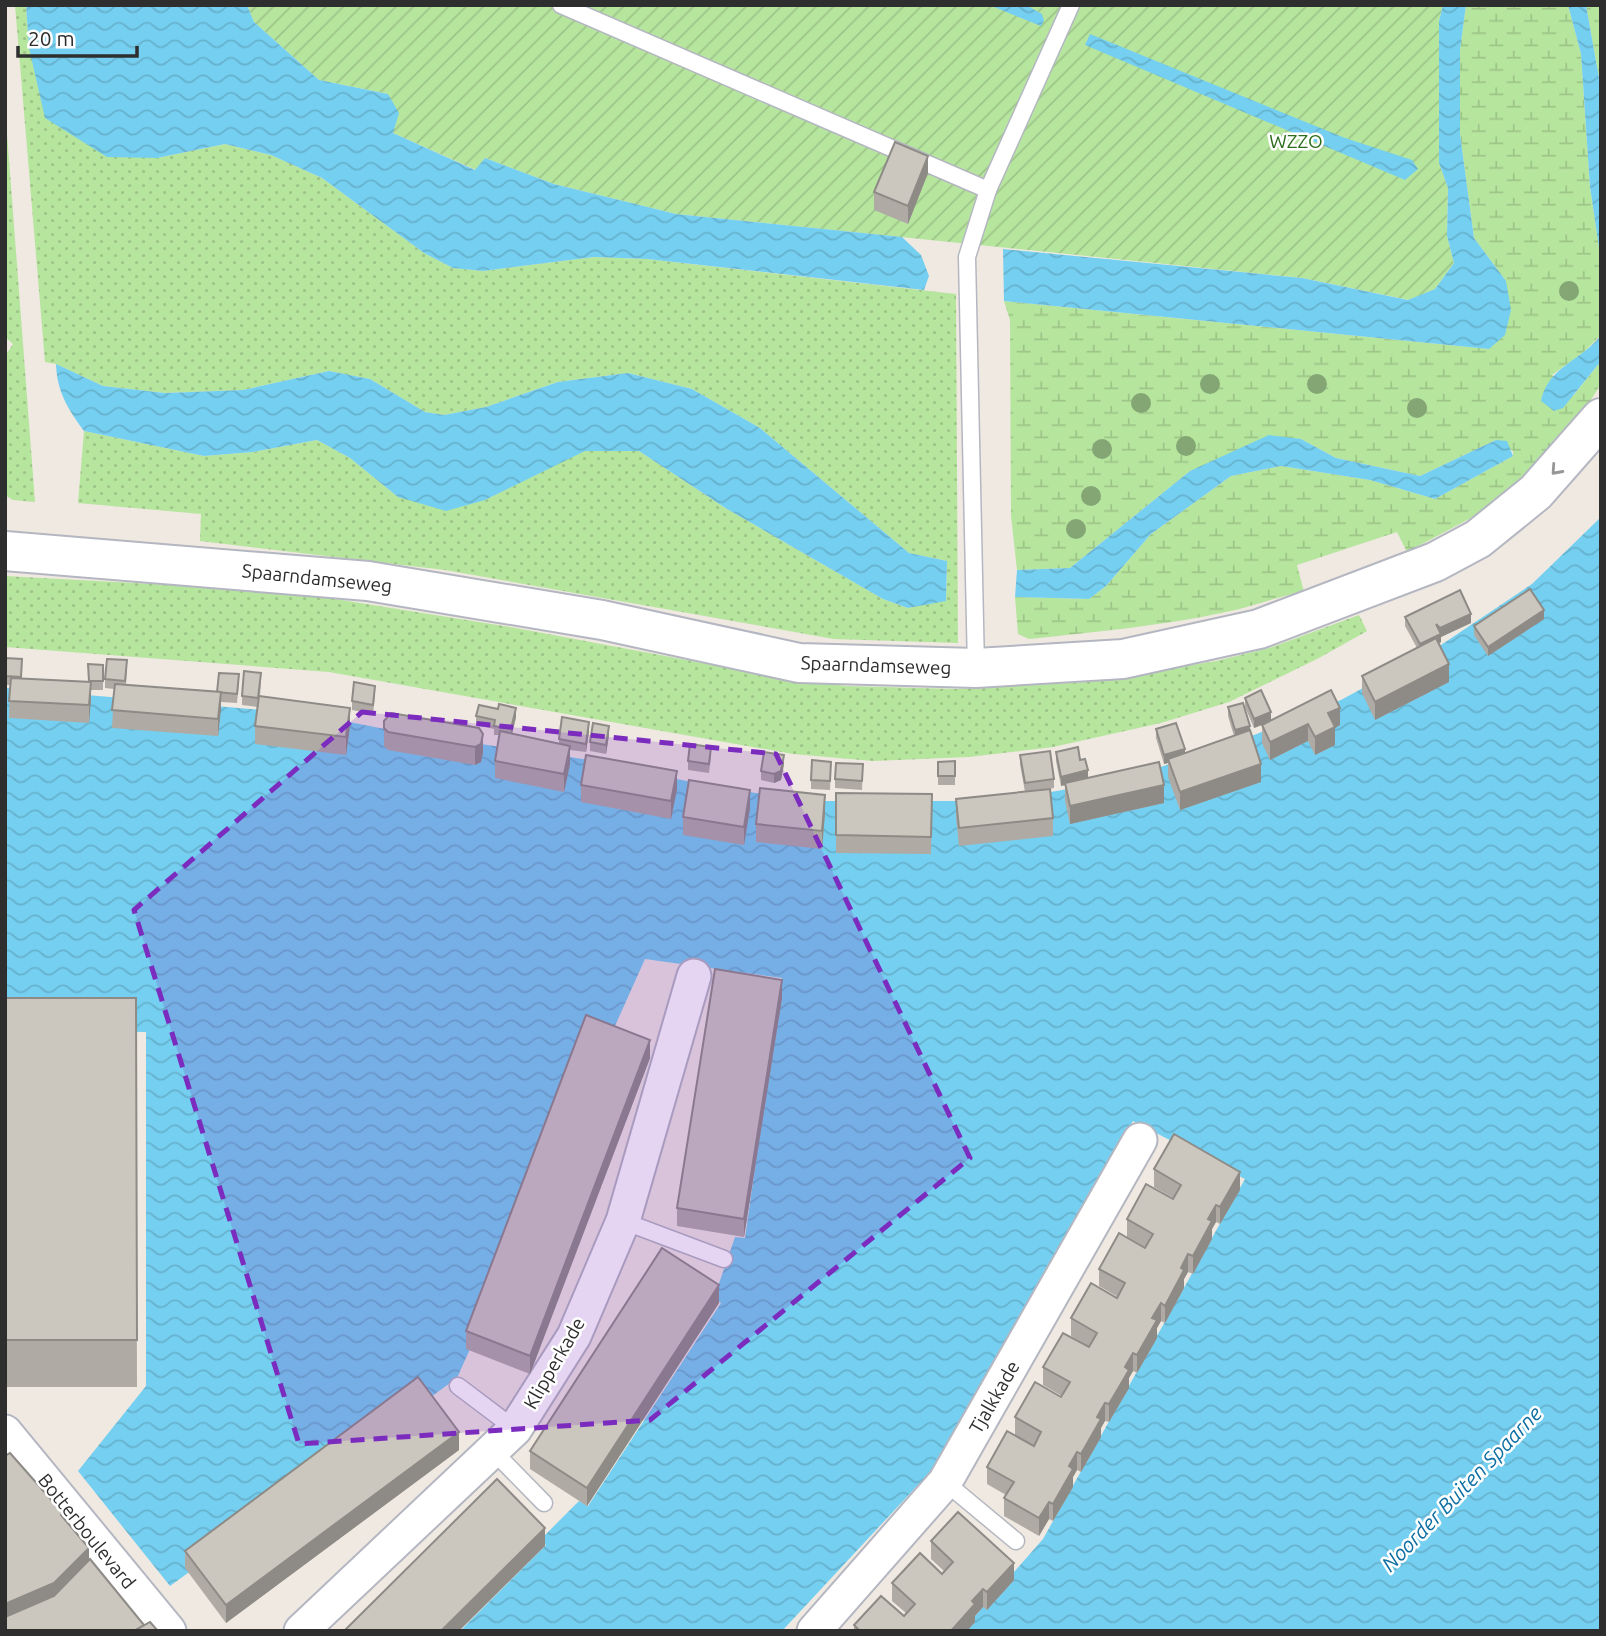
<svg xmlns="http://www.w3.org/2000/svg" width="1606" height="1636" font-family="Ubuntu,sans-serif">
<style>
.grass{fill:url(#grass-dots)}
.wetland{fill:url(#wetland-marsh)}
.garden{fill:url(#garden-furrows)}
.water{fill:url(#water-waves)}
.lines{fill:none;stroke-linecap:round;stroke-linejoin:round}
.lane-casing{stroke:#b4b7c1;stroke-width:19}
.street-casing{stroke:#b4b7c1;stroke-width:37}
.secondary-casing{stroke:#b4b7c1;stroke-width:42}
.lane{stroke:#fff;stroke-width:16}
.street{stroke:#fff;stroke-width:33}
.secondary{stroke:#fff;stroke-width:38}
.tree{fill:#84a574}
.wall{fill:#afaba4}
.shaded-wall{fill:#8e8b86}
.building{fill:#cbc7bf;stroke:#8e8b86;stroke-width:2}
.oneway{stroke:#969696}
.marked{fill:#7b2cbf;fill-opacity:0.2;stroke:#7b2cbf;stroke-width:5;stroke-dasharray:14 9;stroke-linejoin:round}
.labels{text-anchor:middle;stroke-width:5;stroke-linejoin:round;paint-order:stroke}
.park-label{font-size:19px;fill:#2c6e1b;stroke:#fff}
.street-label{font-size:19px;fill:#2e2e2e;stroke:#fff}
.water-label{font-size:21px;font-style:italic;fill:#0d6fa3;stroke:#fff}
</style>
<defs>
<pattern id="grass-dots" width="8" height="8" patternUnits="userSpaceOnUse" patternTransform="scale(1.75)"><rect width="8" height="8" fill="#b6e59e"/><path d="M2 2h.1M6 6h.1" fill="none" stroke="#9dc588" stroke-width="1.8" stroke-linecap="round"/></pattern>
<pattern id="wetland-marsh" width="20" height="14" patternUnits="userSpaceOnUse" patternTransform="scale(1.75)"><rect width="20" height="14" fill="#b6e59e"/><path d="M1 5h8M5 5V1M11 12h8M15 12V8" fill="none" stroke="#9dc588"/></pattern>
<pattern id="garden-furrows" width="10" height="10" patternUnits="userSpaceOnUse" patternTransform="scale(1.75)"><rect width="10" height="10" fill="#b6e59e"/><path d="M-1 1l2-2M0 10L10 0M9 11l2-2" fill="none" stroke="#9dc588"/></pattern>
<pattern id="water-waves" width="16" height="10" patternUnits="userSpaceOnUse" patternTransform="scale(1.75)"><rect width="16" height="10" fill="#75cff0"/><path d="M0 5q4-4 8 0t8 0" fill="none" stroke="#66b2ce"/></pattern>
</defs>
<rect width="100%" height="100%" fill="#efe9e1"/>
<!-- grass -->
<g class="grass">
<polygon points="15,5 26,5 29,48 157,158 225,144 271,155 322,178 424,253 453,268 483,271 594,257 647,259 956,294 958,643 834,639 445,570 200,541 201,514 78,503 84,431 204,456 253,452 317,440 350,458 398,497 485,500 585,450 639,451 727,509 883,599 908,608 946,600 947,561 909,553 760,428 692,389 628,373 558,382 486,407 444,415 425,412 370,379 329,371 243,390 165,393 103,386 56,364 45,362"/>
<polygon points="5,107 35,502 13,500 5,495 5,356 13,344 5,337"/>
<polygon points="5,576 209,587 329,598 516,628 794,680 847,686 956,689 1089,682 1216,661 1269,648 1359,615 1367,631 1319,658 1229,702 1161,723 1053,747 969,757 873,761 793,754 329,672 5,647"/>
</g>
<!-- wetland -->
<g class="wetland">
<path d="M1466 5H1568L1581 54 1590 187 1601 261V335L1584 352 1552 375 1573 396 1601 361V384L1575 425 1533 474 1473 517 1407 552 1397 532 1297 565 1304 592C1277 596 1253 607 1226 612 1161 626 1095 632 1029 639L1018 634 1015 597 1089 599 1106 586 1151 534 1231 476 1281 466 1370 480 1435 499 1513 456V451L1496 440 1420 476 1336 458 1301 439 1190 471 1070 568 1017 570 1011 516 1010 320 1004 301 1489 349 1506 281 1474 238 1460 134V50Z"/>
<polygon points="1586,5 1601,5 1601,109 1599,78"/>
</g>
<!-- garden -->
<polygon class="garden" points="247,5 1443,5 1439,21 1439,163 1448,188 1447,236 1454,263 1435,289 1409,300 1302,278 676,214 554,184 485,158 476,170 393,133 398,113 388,94 319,80 254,22"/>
<!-- water -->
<g class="water">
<polygon points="26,5 247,5 254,22 319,80 388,94 399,113 393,133 475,170 485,158 554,184 676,214 902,237 921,255 929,276 924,290 647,259 594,257 483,271 453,268 424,253 322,178 271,155 225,144 157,158 107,157 45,118 29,48"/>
<polygon points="989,5 1026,5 1042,14 1044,21 1041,26"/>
<polygon points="1443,5 1466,5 1460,50 1460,134 1474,238 1506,281 1511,310 1505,335 1489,349 1004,301 1003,249 1302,278 1408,300 1435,289 1454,263 1447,236 1448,188 1439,163 1439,21"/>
<polygon points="1568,5 1586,5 1599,78 1601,109 1601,261 1590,187 1581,54"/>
<polygon points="1090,34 1345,138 1412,160 1418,169 1405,180 1085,45"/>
<path d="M1601 335V361L1563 408 1554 411 1541 401C1548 366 1582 361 1601 335Z"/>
<path d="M56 364 103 386 165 393 243 390 329 371 370 379 425 412 444 415 486 407 558 382 628 373 692 389 760 428 909 553 947 561 946 601 908 608 883 599 727 509 639 451H585L485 500 446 511 398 497 350 458 317 440 253 452 204 456 84 431C68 409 57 392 56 364Z"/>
<polygon points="1269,435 1301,439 1336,458 1420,476 1496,440 1507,441 1513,456 1435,499 1370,480 1281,466 1231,476 1151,534 1106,586 1089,599 1015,597 1017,570 1070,568 1190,471"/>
<polygon points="1601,517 1601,1631 962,1631 1043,1539 1245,1179 1133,1121 931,1471 782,1631 460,1631 546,1545 541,1539 579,1501 588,1506 721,1303 714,1298 735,1237 745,1238 782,978 645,959 457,1378 170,1586 78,1471 146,1386 146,1032 5,1030 5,688 309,714 405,733 583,759 710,786 808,801 1001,801 1118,780 1222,748 1341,700 1441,645 1532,584"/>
</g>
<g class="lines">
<!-- lane casing -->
<g class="lane-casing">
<g id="lane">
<polyline points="561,5 988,190"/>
<polyline points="976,668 967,257 988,190 1071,5"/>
<polyline points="623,1221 724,1259"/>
<polyline points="458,1386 515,1429"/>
<polyline points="493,1451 544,1503"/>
<polyline points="945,1482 1016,1541"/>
</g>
</g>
<!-- street casing -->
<g class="street-casing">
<g id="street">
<polyline points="5,1432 169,1631"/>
<polyline points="301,1631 515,1429 574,1336 623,1221 694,976"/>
<polyline points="814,1631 945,1482 1140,1140"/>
</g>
</g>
<!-- secondary casing -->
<g class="secondary-casing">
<polyline id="secondary" points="5,551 368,581 602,620 799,663 976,668 1123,659 1259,629 1435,562 1478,539 1536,492 1601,418"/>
</g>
<!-- lane -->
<use href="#lane" class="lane"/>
<!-- street -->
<use href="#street" class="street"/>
<!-- secondary -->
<use href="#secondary" class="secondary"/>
</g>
<!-- trees -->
<g class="tree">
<circle cx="1569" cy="291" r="10"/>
<circle cx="1210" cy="384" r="10"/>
<circle cx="1317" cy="384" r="10"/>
<circle cx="1141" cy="403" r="10"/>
<circle cx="1417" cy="408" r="10"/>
<circle cx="1186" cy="446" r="10"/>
<circle cx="1102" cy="449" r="10"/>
<circle cx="1091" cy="496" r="10"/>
<circle cx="1076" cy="529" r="10"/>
</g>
<!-- wall -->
<g class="wall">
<polygon points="928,173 908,224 874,210 874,192"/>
<polygon points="1405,617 1471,623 1441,637 1441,642 1439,644 1449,682 1375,720 1362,693 1362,676 1417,648 1405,626"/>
<polygon points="1544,619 1488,656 1474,635 1474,626"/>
<polygon points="5,658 22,659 22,678 89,682 88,664 103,665 103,690 91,690 89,723 9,718 10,685 5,685"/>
<polygon points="127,669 126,685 217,692 239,683 237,703 221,702 218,736 112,728 114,689 105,688 105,679"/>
<polygon points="261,682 260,696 350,726 346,755 255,744 255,726 257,707 242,705 242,696"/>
<polygon points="375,695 373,714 352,710 352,701"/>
<polygon points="1245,698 1271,721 1340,725 1335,728 1335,745 1315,755 1308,741 1270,760 1262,743 1262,725 1254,728 1245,707"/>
<polygon points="1228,707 1250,731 1261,782 1180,810 1168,777 1168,763 1164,764 1156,738 1156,729 1185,753 1234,736 1228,716"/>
<polygon points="476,716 516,717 512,734 559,743 559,739 589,731 586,752 570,750 570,764 564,792 495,778 495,761 499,735 494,735 494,729 476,725"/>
<polygon points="470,725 483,752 481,762 475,765 388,750 384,746 384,728"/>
<polygon points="609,735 606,754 590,751 590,742"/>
<polygon points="1056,752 1080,760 1088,778 1164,803 1070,824 1065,801 1065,785 1061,786 1056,761"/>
<polygon points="1020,755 1054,779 1054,788 1029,792 1053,818 1053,836 959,846 956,817 956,799 1025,792 1020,764"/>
<polygon points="711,756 709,773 688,770 688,761"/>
<polygon points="955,761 955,785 938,785 938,762"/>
<polygon points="831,762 830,790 811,789 811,780"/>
<polygon points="784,764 781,780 774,783 761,780 761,771"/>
<polygon points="863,764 862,790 835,788 835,779"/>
<polygon points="581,785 677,789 671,819 581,802"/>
<polygon points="836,793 932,794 931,854 836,853"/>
<polygon points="750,808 744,845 683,835 683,817"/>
<polygon points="825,813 822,849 756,842 756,824"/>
<polygon points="5,998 136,998 137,1387 5,1387"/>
<polygon points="782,998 744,1237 677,1226 677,1208"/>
<polygon points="650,1058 530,1374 466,1349 466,1331"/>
<polygon points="1154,1169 1240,1190 1220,1224 1216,1222 1212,1229 1212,1239 1193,1274 1188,1272 1184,1279 1184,1288 1165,1323 1161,1321 1157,1328 1157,1338 1137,1373 1133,1371 1129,1378 1129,1388 1109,1422 1105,1421 1101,1428 1101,1437 1081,1472 1077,1470 1073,1477 1073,1487 1053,1521 1049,1519 1039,1536 1004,1516 1004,1498 1006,1495 987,1484 987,1467 1034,1446 1015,1435 1015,1417 1061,1397 1062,1396 1043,1385 1043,1367 1090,1347 1071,1336 1071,1318 1118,1297 1099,1286 1099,1269 1145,1248 1146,1248 1127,1237 1127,1219 1173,1198 1154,1187"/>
<polygon points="719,1303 587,1506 530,1469 530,1451"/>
<polygon points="459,1450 226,1623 185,1568 185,1551"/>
<polygon points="931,1541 1014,1580 987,1610 983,1607 975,1616 975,1622 967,1631 854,1631 854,1625 904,1616 906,1613 892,1601 892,1583 942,1574 944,1571 931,1559"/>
</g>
<!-- shaded-wall -->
<g class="shaded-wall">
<polygon points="928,156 928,173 908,224 908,206"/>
<polygon points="1544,610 1544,619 1488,656 1488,647"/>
<polygon points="1471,614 1471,623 1441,637 1441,642 1420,653 1420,644 1440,634 1440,628"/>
<polygon points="1449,664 1449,682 1375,720 1375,702"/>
<polygon points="91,682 91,700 89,723 89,705"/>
<polygon points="221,692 221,710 218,736 218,719"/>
<polygon points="350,708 350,726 346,755 346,737"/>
<polygon points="516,708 516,717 511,738 511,729"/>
<polygon points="1340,708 1340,725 1335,728 1335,745 1315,755 1315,737 1328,713"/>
<polygon points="1271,712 1271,721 1254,728 1254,719"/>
<polygon points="589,722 589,731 586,752 586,744"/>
<polygon points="1308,724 1308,741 1270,760 1270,742"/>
<polygon points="609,726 609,735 606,754 606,745"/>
<polygon points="1250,726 1250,735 1235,739 1235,730"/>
<polygon points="483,734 483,752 481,762 475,765 475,747"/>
<polygon points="570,746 570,764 564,792 564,774"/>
<polygon points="1185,749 1185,758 1168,759 1168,763 1164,764 1164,755"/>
<polygon points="784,755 784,764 781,780 774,783 774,774"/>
<polygon points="1261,764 1261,782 1180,810 1180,792"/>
<polygon points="1088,770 1088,779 1061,786 1061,777"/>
<polygon points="677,771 677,789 671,819 671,801"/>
<polygon points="1164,785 1164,803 1070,824 1070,806"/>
<polygon points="750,790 750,808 744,845 744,827"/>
<polygon points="825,795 825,813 822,849 822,831"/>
<polygon points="782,980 782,998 744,1237 744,1219"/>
<polygon points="650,1040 650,1058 530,1374 530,1356"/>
<polygon points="1240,1172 1240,1190 1220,1224 1220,1207"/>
<polygon points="1216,1205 1216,1222 1212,1229 1212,1239 1193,1274 1193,1256 1208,1219"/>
<polygon points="1188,1254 1188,1272 1184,1279 1184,1288 1165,1323 1165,1306 1181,1268"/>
<polygon points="719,1285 719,1303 587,1506 587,1488"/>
<polygon points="1161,1303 1161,1321 1157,1328 1157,1338 1137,1373 1137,1355 1152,1318"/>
<polygon points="1133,1353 1133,1371 1129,1378 1129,1388 1109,1422 1109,1404 1125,1367"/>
<polygon points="1105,1403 1105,1421 1101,1428 1101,1437 1081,1472 1081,1454 1097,1417"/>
<polygon points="459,1432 459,1450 226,1623 226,1605"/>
<polygon points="1077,1452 1077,1470 1073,1477 1073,1487 1053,1521 1053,1504 1069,1466"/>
<polygon points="1049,1502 1049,1519 1039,1536 1039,1518"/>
<polygon points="545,1528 545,1546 459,1631 441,1631"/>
<polygon points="89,1548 89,1594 5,1631 5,1604"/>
<polygon points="1014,1563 1014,1580 987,1610 987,1592"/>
<polygon points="983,1589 983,1607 975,1616 975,1622 967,1631 951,1631 972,1601"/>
</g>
<!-- building -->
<g class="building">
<polygon points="895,142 928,156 908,206 874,192"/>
<polygon points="1530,589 1544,610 1488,647 1474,626"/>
<polygon points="1460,590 1471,614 1440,628 1436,624 1441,634 1420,644 1405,617"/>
<polygon points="1436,638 1449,664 1375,702 1362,676"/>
<polygon points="5,658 22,659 21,677 5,676"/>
<polygon points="107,659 127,660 125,681 105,679"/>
<polygon points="88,664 103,665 103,681 89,681"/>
<polygon points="244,671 261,673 258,698 242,696"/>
<polygon points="219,673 239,674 237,694 217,692"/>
<polygon points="11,678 91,682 89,705 9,701"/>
<polygon points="354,682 375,686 373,705 352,701"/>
<polygon points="115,684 221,692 218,719 112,710"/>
<polygon points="1261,690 1271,712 1254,719 1245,698"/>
<polygon points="1331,690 1340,708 1328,713 1335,727 1315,737 1308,724 1270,742 1262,725"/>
<polygon points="259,696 350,708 346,737 255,726"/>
<polygon points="1243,703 1250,726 1235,730 1228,707"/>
<polygon points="499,704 516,708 511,729 494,726 495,720 476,716 479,705 498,709"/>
<polygon points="391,713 479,728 483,734 481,744 475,747 388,732 384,728 384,721"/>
<polygon points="562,717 589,722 586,744 559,739"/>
<polygon points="593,723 609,726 606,745 590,742"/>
<polygon points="1176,723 1185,749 1164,755 1156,729"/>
<polygon points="1250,730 1261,764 1180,792 1168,759"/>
<polygon points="500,731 570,746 564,774 495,761"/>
<polygon points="690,744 711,747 709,764 688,761"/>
<polygon points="1078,747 1080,760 1085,759 1088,770 1061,777 1056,752"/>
<polygon points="1050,751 1054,779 1025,783 1020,755"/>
<polygon points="764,752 784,755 781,771 774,774 761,771"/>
<polygon points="586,755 677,771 671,801 581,785"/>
<polygon points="812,760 831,762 830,781 811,780"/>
<polygon points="955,761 955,776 938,776 938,762"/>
<polygon points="1159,762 1164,785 1070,806 1065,783"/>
<polygon points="836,763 863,764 862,781 835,779"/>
<polygon points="689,780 750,790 744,827 683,817"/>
<polygon points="760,788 825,795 822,831 756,824"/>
<polygon points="1050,789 1053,818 959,828 956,799"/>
<polygon points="836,793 932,794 931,837 836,835"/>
<polygon points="715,969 782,980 744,1219 677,1208"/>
<polygon points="5,998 136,998 137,1340 5,1340"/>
<polygon points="586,1015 650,1040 530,1356 466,1331"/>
<polygon points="1174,1134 1240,1172 1220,1207 1216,1205 1208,1219 1212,1221 1193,1256 1188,1254 1181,1268 1184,1270 1165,1306 1161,1303 1152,1318 1157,1320 1137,1355 1133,1353 1125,1367 1129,1370 1109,1404 1105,1403 1097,1417 1101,1419 1081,1454 1077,1452 1069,1466 1073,1469 1053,1504 1049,1502 1039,1518 1004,1498 1014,1482 987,1467 1007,1431 1034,1446 1041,1432 1015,1417 1035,1382 1061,1397 1070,1382 1043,1367 1063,1333 1089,1347 1097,1333 1071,1318 1091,1283 1117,1298 1125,1283 1099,1269 1119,1233 1145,1248 1153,1234 1127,1219 1146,1184 1173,1199 1181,1185 1154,1169"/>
<polygon points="662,1248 719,1285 587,1488 530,1451"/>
<polygon points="418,1377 459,1432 226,1605 185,1551"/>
<polygon points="10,1453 63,1513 61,1515 89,1548 54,1583 5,1604 5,1456"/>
<polygon points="497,1479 545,1528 441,1631 344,1631"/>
<polygon points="958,1512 1014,1563 987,1592 983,1589 972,1601 975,1604 951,1631 860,1631 854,1625 881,1596 904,1616 915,1604 892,1583 920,1553 942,1574 953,1562 931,1541"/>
<polygon points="90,1559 144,1625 134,1631 5,1631 5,1617 54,1596"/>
<polygon points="150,1622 158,1631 134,1631"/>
</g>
<!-- one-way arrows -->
<defs><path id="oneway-chevron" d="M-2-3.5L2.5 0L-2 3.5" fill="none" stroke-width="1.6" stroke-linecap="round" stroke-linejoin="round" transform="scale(1.75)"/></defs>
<use class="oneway" href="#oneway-chevron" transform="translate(1556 470) rotate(132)"/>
<!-- marked area -->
<path class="marked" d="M362 712 776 754 970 1158 650 1420 299 1444 134 910Z"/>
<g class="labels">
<!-- park labels -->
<g class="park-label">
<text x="1296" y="148">WZZO</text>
</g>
<!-- street labels -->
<g class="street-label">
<text transform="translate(317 578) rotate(6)" y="7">Spaarndamseweg</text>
<text transform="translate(876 665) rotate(2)" y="7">Spaarndamseweg</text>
<text transform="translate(554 1363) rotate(-60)" y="7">Klipperkade</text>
<text transform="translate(994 1397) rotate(-60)" y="7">Tjalkkade</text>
<text transform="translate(87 1531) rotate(51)" y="7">Botterboulevard</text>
</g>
<!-- water labels -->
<g class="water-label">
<text transform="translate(1462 1489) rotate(-46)" y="7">Noorder Buiten Spaarne</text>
</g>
</g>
<!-- border -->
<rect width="1606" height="1636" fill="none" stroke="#2e2e2e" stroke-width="14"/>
<!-- scale -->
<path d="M18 46v10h119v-10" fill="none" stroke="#2e2e2e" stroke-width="3.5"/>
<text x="28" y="46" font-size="21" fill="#2e2e2e" stroke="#ffffff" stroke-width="5" paint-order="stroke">20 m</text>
</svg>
